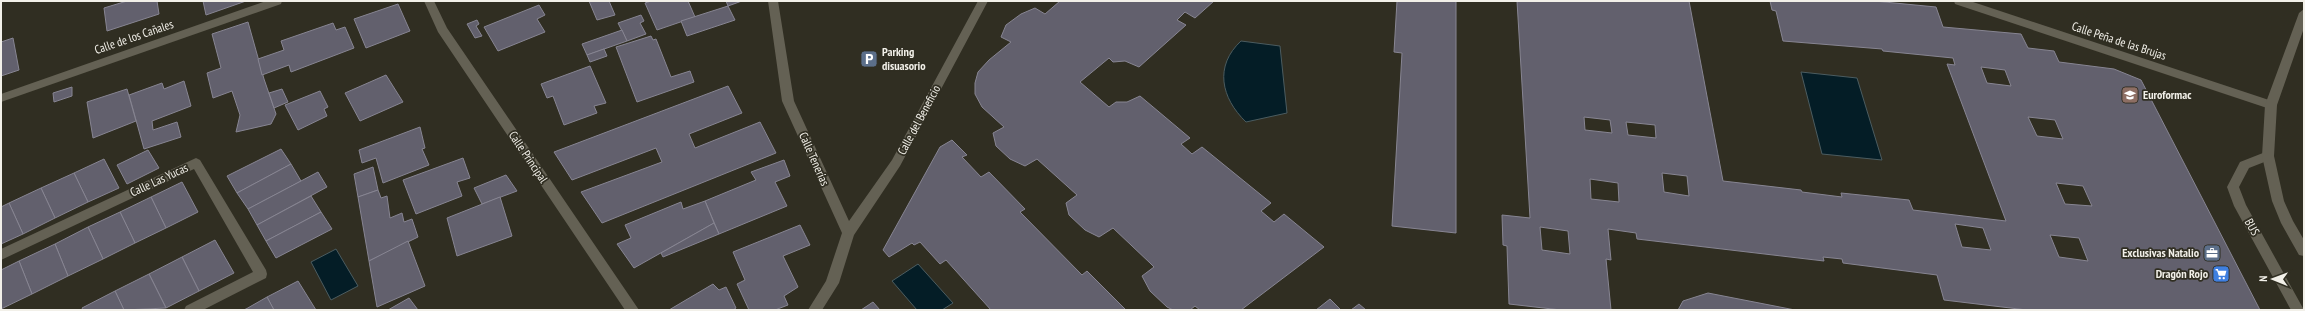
<svg xmlns="http://www.w3.org/2000/svg" width="2305" height="311" font-family="'PT Sans Narrow',sans-serif">
<style>
.water{fill:#041d26;stroke:#4b5c60}
.building{fill:#62606d;stroke:#878592;fill-rule:evenodd}
.lines{fill:none;stroke-linecap:round;stroke-linejoin:round}
.lane{fill:#646154;fill-rule:evenodd}
.street{fill:#646154;fill-rule:evenodd}
.secondary{fill:#646154;fill-rule:evenodd}
.labels{text-anchor:middle;stroke-width:3.5;stroke-linejoin:round;paint-order:stroke}
.street-label{font-size:12px;fill:#f2f0e9;stroke:#302e22}
.poi-label{font-size:12px;font-weight:bold;fill:#f2f0e9;stroke:#302e22;text-anchor:start}
</style>
<rect width="100%" height="100%" fill="#302e22"/>
<!-- water -->
<g class="water">
<path d="M1241 41 1280 46 1287 113 1246 122C1221 98 1214 66 1241 41Z"/>
<polygon points="1801,72 1857,78 1882,160 1822,154"/>
<polygon points="336,249 358,286 331,300 311,262"/>
<polygon points="918,264 953,303 942,310 917,310 892,281"/>
</g>
<!-- building -->
<g class="building">
<polygon points="127,1 157,1 159,14 107,31 104,8"/>
<polygon points="203,1 246,1 206,15"/>
<polygon points="589,1 609,1 615,15 597,20"/>
<polygon points="651,1 688,1 695,17 657,30 645,3"/>
<polygon points="726,1 742,1 728,6"/>
<polygon points="1060,1 1214,1 1195,18 1185,12 1177,20 1186,25 1139,67 1125,61 1113,62 1109,58 1080,82 1109,107 1116,102 1127,102 1140,96 1190,138 1181,144 1192,154 1202,147 1271,203 1261,211 1274,222 1284,214 1324,247 1241,310 1200,310 1195,306 1190,310 1173,310 1167,307 1150,291 1142,276 1154,267 1150,263 1113,228 1099,237 1085,230 1069,215 1066,203 1077,195 1037,159 1025,166 1010,159 996,146 993,133 1004,127 982,107 975,94 975,83 978,72 989,60 1011,42 1001,37 1006,25 1021,14 1035,8 1045,14"/>
<polygon points="1397,1 1456,1 1456,233 1392,226 1402,53 1394,52"/>
<path d="M1517 1H1689L1723 181 1801 190 1802 192 1842 197 1841 193 1909 200 1913 210 2006 221 1947 64 1955 65 1953 58 1883 51 1882 49 1783 41 1776 11 1772 10 1770 1H1874L1936 7 1943 27 2021 34 2028 48 2054 51 2059 62 2114 69 2141 80 2260 310H2027L1944 300 1937 275 1843 263 1842 259 1823 257 1824 261 1637 239 1636 233 1608 229 1611 260 1606 259 1611 310H1561L1509 304 1507 246 1503 245 1502 215 1530 218ZM1981 67 2005 70 2011 86 1987 83ZM1584 117 1610 120 1612 133 1585 130ZM2028 117 2055 120 2063 139 2037 136ZM1626 122 1655 125 1656 138 1628 135ZM1662 173 1687 176 1689 196 1664 192ZM1590 179 1618 183 1619 202 1591 199ZM2056 183 2083 186 2092 206 2065 204ZM1955 224 1983 228 1991 250 1962 247ZM1540 227 1568 231 1570 254 1542 250ZM2050 235 2079 238 2088 261 2059 257Z"/>
<polygon points="398,4 410,31 366,48 354,19"/>
<polygon points="539,5 545,15 537,19 545,32 498,51 484,27"/>
<polygon points="728,6 735,20 687,36 681,21"/>
<polygon points="641,15 644,21 640,23 646,34 627,41 618,23"/>
<polygon points="477,20 479,24 476,26 482,36 475,38 467,24"/>
<polygon points="248,22 264,79 276,114 271,124 236,132 240,115 232,91 213,98 207,73 221,68 212,34"/>
<polygon points="333,23 336,30 345,27 354,48 291,72 289,65 262,75 258,59 284,50 281,41"/>
<polygon points="622,30 627,41 587,55 582,44"/>
<polygon points="651,36 653,40 656,39 671,77 690,71 694,82 637,102 616,47"/>
<polygon points="13,38 19,70 1,76 1,42"/>
<polygon points="604,49 607,56 590,62 587,55"/>
<polygon points="590,66 606,103 594,106 597,113 564,125 553,96 547,98 541,84"/>
<polygon points="386,75 403,102 360,121 345,93"/>
<polygon points="184,81 191,106 152,121 153,130 177,122 181,137 144,149 129,95 162,83 164,89"/>
<polygon points="728,86 742,113 689,134 695,148 760,122 776,153 602,223 581,192 662,162 656,148 572,180 554,152"/>
<polygon points="72,87 72,96 54,102 53,93"/>
<polygon points="127,89 136,121 93,138 87,102"/>
<polygon points="282,89 288,102 274,108 269,93"/>
<polygon points="320,91 328,107 324,109 327,116 298,130 285,105"/>
<polygon points="420,127 425,148 422,149 429,165 383,183 376,158 362,163 359,150"/>
<polygon points="952,140 967,155 962,157 981,177 989,172 1025,209 1020,212 1082,275 1087,271 1126,310 991,310 946,260 940,264 920,242 914,245 912,243 889,257 883,250 940,147"/>
<polygon points="281,149 291,164 237,193 227,176"/>
<polygon points="148,150 159,168 127,184 117,165"/>
<polygon points="463,158 470,178 457,182 462,196 416,214 403,180"/>
<polygon points="104,159 119,188 88,202 74,173"/>
<polygon points="784,160 790,176 775,182 787,206 719,234 705,201 756,180 751,172"/>
<polygon points="291,164 301,181 248,209 237,193"/>
<polygon points="373,167 378,190 358,197 354,174"/>
<polygon points="318,172 327,187 257,225 248,209"/>
<polygon points="74,173 88,202 55,218 41,188"/>
<polygon points="506,175 517,191 482,204 474,188"/>
<polygon points="182,182 198,212 166,228 151,197"/>
<polygon points="41,188 55,218 23,234 9,203"/>
<polygon points="378,190 381,198 387,196 390,218 402,213 404,222 412,219 418,237 369,261 358,197"/>
<polygon points="311,196 321,212 266,241 257,225"/>
<polygon points="151,197 166,228 135,243 120,212"/>
<polygon points="500,197 512,236 457,256 447,218"/>
<polygon points="705,201 714,223 634,268 617,244 631,238 625,225 681,202 683,209"/>
<polygon points="9,203 23,234 1,244 1,207"/>
<polygon points="120,212 135,243 103,259 88,227"/>
<polygon points="321,212 332,229 276,258 266,241"/>
<polygon points="714,223 719,234 663,257 661,253"/>
<polygon points="800,225 810,245 783,256 798,287 784,296 788,305 775,310 749,310 737,284 745,280 733,252"/>
<polygon points="88,227 103,259 68,276 55,244"/>
<polygon points="215,240 234,273 199,291 182,257"/>
<polygon points="408,241 425,286 377,307 369,261"/>
<polygon points="55,244 68,276 32,294 19,261"/>
<polygon points="182,257 199,291 166,308 149,274"/>
<polygon points="19,261 32,294 1,309 1,270"/>
<polygon points="149,274 166,308 124,310 115,291"/>
<polygon points="298,281 316,310 274,310 267,297"/>
<polygon points="713,284 719,290 726,287 736,308 733,310 669,310"/>
<polygon points="115,291 124,310 83,310 82,308"/>
<polygon points="1708,293 1795,310 1678,310 1683,301"/>
<polygon points="267,297 274,310 243,310 246,309"/>
<polygon points="409,298 418,310 388,310"/>
<polygon points="1330,299 1341,310 1316,310"/>
<polygon points="873,302 880,310 861,310"/>
<polygon points="1359,304 1366,310 1351,310"/>
</g>
<g class="lines">
<!-- lane -->
<polygon class="lane" points="2268,151 2272,153 2274,156 2272,159 2249,168 2239,187 2246,205 2304,310 2291,310 2234,206 2227,187 2240,162"/>
<!-- street -->
<g class="street">
<polygon points="266,1 282,1 281,4 1,102 1,94"/>
<polygon points="424,1 434,1 447,28 639,310 625,310 438,32"/>
<polygon points="768,1 778,1 794,101 849,221 892,160 978,1 988,1 900,166 854,235 839,283 822,310 808,310 826,281 842,233 782,101"/>
<polygon points="1954,1 1970,1 2275,102 2277,105 2275,108 2267,108 1955,4"/>
<polygon points="196,158 200,160 266,270 267,274 266,278 203,310 184,310 186,306 253,272 194,169 1,260 1,249"/>
</g>
<!-- secondary -->
<polygon class="secondary" points="2304,9 2304,28 2277,105 2274,156 2284,201 2293,221 2304,240 2304,256 2299,255 2281,223 2272,201 2262,156 2265,105 2299,13"/>
</g>
<!-- icons -->
<defs>
<g id="parking-square" transform="scale(0.9)"><rect x="-9" y="-9" width="18" height="18" rx="4" fill="#5c6f8a" stroke="#302e22"/><path d="M-3.5-5.5H1a3.5 3.5 0 0 1 0 7H-1V5.5H-3.5ZM-1-3.4V-.6H.8a1.4 1.4 0 0 0 0-2.8Z" fill="#fff"/></g>
<g id="school-square" transform="scale(0.9)"><rect x="-9" y="-9" width="18" height="18" rx="4" fill="#8d6e63" stroke="#302e22"/><path d="M0-5L7-2L0 1L-7-2ZM-4 1L0 2.5L4 1V4Q0 6-4 4Z" fill="#fff"/></g>
<g id="office-square" transform="scale(0.9)"><rect x="-9" y="-9" width="18" height="18" rx="4" fill="#5c6f8a" stroke="#302e22"/><path d="M-6-3h4V-5.5h4V-3h4V5H-6ZM-1-4.5V-3h2v-1.5ZM-6 0V1H6V0Z" fill="#fff"/></g>
<g id="supermarket-square" transform="scale(0.9)"><rect x="-9" y="-9" width="18" height="18" rx="4" fill="#3f7fe0" stroke="#302e22"/><path d="M-6-5.5h2.5l.6 2H6L4.5 2H-2.5L-4.4-4H-6ZM-1.5 3.2a1.3 1.3 0 1 0 .1 0ZM3 3.2a1.3 1.3 0 1 0 .1 0Z" fill="#fff"/></g>
</defs>
<g fill-rule="evenodd">
<use href="#parking-square" x="869" y="59"/>
<use href="#school-square" x="2130" y="95"/>
<use href="#office-square" x="2212" y="253"/>
<use href="#supermarket-square" x="2221" y="274"/>
</g>
<g class="labels">
<!-- street labels -->
<g class="street-label">
<text transform="translate(134 37) rotate(-19)" y="4">Calle de los Cañales</text>
<text transform="translate(2119 41) rotate(18)" y="4">Calle Peña de las Brujas</text>
<text transform="translate(919 120) rotate(-62)" y="4">Calle del Beneficio</text>
<text transform="translate(528 157) rotate(56)" y="4">Calle Principal</text>
<text transform="translate(814 159) rotate(66)" y="4">Calle Tenerías</text>
<text transform="translate(159 180) rotate(-25)" y="4">Calle Las Yucas</text>
<text transform="translate(2252 227) rotate(61)" y="4">BUS</text>
</g>
<!-- poi labels -->
<g class="poi-label">
<text x="882" y="56">Parking<tspan x="882" dy="14">disuasorio</tspan></text>
<text x="2143" y="99">Euroformac</text>
<text x="2199" y="257" text-anchor="end">Exclusivas Natalio</text>
<text x="2208" y="278" text-anchor="end">Dragón Rojo</text>
</g>
</g>
<!-- border -->
<rect width="2305" height="311" fill="none" stroke="#f2f0e9" stroke-width="4"/>
<!-- north arrow -->
<g transform="translate(2273 279) rotate(271)" stroke="#302e22" stroke-width="3" paint-order="stroke">
<path d="M0-3L7 15L0 10L-7 15Z" fill="#f2f0e9"/>
<text y="-6" font-size="11" font-weight="bold" text-anchor="middle" fill="#f2f0e9">N</text>
</g>
</svg>
